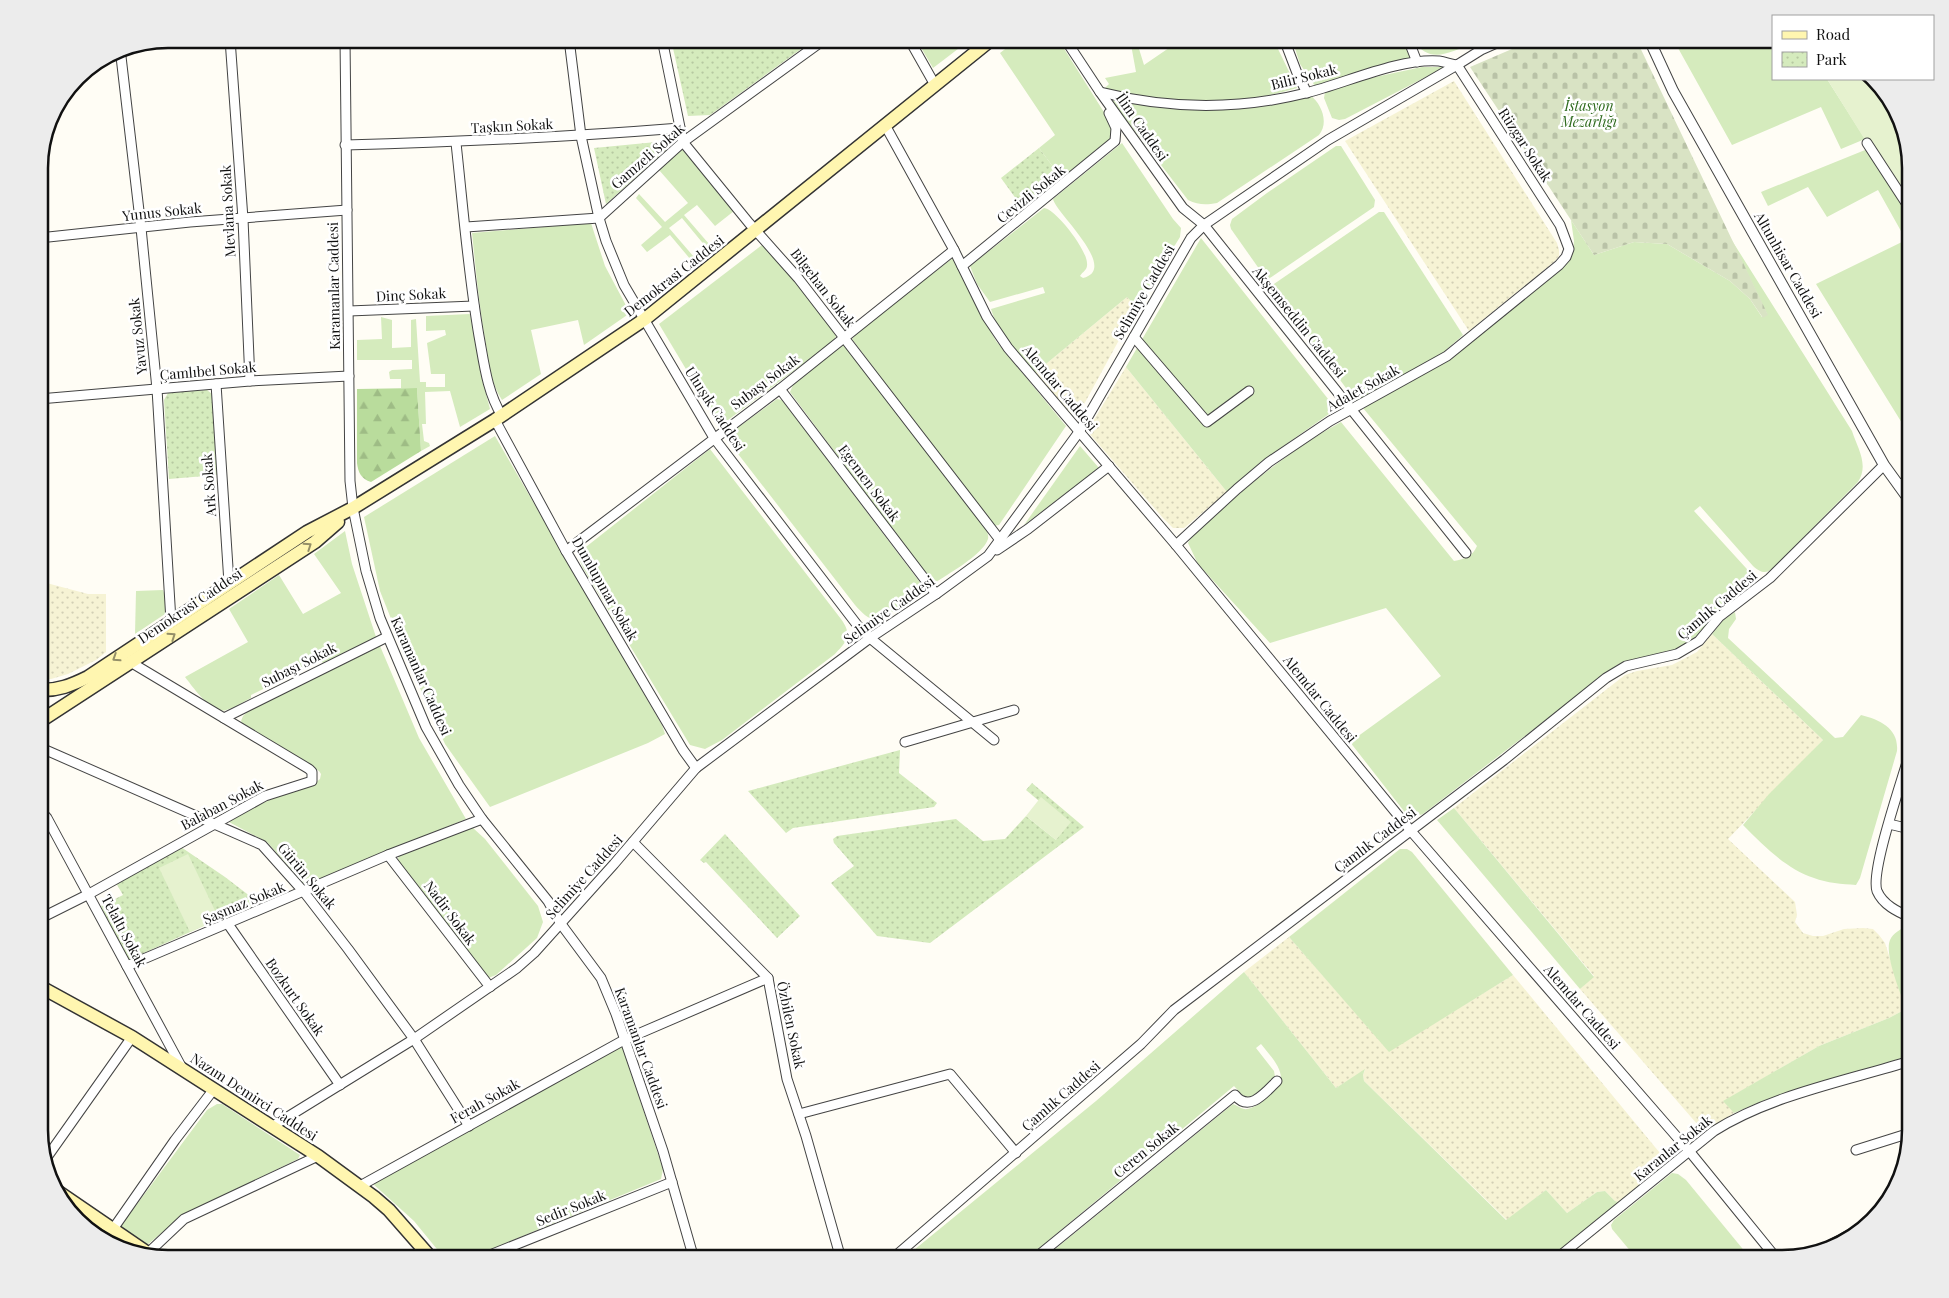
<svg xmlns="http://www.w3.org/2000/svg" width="1949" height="1298" font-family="'Playfair Display',serif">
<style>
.farmland{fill:url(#farmland-dots)}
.grass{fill:#d5ebbd}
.forest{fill:url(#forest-firs)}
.cemetery{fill:url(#cemetery-stones)}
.park{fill:url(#park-dots)}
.pitch{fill:#e6f2cf}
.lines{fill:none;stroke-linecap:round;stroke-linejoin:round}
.minor-casing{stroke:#444;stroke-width:11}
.tertiary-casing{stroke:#444;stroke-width:12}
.secondary-casing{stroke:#333;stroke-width:15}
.minor{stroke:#fff;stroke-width:9}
.tertiary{stroke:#fff;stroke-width:10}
.secondary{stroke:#fff6b0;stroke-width:12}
.oneway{stroke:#948f68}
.labels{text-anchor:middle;stroke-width:5;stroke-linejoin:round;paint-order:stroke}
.street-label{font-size:14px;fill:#111;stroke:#fff}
.park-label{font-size:14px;font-style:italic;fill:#2f6b1f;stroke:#fff}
.rim{fill:none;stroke:#111;stroke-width:2.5}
</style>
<defs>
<pattern id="farmland-dots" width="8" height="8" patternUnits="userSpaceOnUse" patternTransform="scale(1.25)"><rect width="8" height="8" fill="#f6f3d4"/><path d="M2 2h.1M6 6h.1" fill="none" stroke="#d2cfb5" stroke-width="1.8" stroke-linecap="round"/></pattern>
<pattern id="forest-firs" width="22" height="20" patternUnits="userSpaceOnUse" patternTransform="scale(1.25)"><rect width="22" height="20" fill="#b9dc9c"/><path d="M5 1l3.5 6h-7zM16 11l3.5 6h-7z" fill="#9ebc85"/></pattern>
<pattern id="cemetery-stones" width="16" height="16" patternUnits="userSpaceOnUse" patternTransform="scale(1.25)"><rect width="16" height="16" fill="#d9e3c4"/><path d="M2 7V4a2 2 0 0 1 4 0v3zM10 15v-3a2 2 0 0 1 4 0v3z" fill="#b9c2a7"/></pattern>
<pattern id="park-dots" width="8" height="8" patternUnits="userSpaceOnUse" patternTransform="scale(1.25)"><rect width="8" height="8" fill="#d5ebbd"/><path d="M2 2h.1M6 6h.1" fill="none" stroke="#b6c8a1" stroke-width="1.8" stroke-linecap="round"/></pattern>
</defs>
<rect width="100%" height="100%" fill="#fffdf5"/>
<!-- farmland -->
<g class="farmland">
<polygon points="1454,81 1557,243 1559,250 1559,256 1555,261 1469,331 1345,141"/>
<polygon points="1127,297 1137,307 1082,408 1071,414 1035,373"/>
<polygon points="1126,367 1227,492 1184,528 1173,528 1163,518 1087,431"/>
<polygon points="39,581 88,594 106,594 106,652 96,660 68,674 51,679 39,679"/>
<polygon points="1712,634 1823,740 1728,839 1795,902 1797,915 1795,922 1803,933 1813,936 1823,936 1844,929 1863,928 1873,929 1879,935 1885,943 1906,1009 1889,1018 1819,1046 1724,1101 1734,1113 1704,1132 1580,989 1594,976 1454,808 1625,675 1637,671 1672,665 1697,652"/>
<polygon points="1289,937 1389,1051 1513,975 1669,1164 1621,1203 1615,1201 1605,1191 1597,1192 1567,1213 1546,1190 1507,1220 1364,1081 1363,1075 1365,1070 1336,1088 1244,972"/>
</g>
<!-- grass -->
<g class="grass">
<polygon points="916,39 971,39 933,68"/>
<polygon points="1018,39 1058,39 1112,125 1112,139 1063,180 1039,148 1055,135 1000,53"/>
<path d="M1130 39H1136L1144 65 1182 39H1275L1278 49 1297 88C1246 104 1191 104 1139 96 1128 94 1116 93 1105 88L1109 84 1105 78 1136 72Z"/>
<polygon points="1292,39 1402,39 1411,60 1387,63 1315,86 1300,64"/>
<path d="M1413 39H1472L1474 43C1450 52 1429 66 1413 39Z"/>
<polygon points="1673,39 1773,39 1773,79 1827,79 1865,139 1841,149 1821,107 1732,145"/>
<polygon points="1422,67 1445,67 1345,119 1339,120 1332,118 1324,98 1325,92 1361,80"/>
<path d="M1310 95C1322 104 1329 123 1319 135L1217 203C1206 205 1198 205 1188 200L1111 100C1157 109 1204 112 1250 107 1270 105 1290 100 1310 95Z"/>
<path d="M1122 143 1173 219 1181 228 1180 237 1137 307 1127 297 1035 373C1019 354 998 333 991 309L1045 293 1043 287 990 302 977 284 970 266 1044 208C1056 209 1087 250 1087 263 1088 270 1083 271 1080 276L1083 278C1120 269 1055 212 1053 199Z"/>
<polygon points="1336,146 1341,146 1375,200 1374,207 1267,280 1231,229 1230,225 1232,219 1267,193"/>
<polygon points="1870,148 1910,212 1910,436 1816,284 1906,240 1878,190 1827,217 1808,187 1768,206 1761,192"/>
<polygon points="682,149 734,211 715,226 697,205 684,215 709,244 706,247 682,218 669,228 694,257 691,260 670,235 647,252 641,245 662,227 636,198 639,194 665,222 688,203 659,170"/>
<polygon points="1379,212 1384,212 1463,335 1437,358 1357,403 1271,286"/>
<path d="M1571 220 1594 255 1634 242 1667 244 1730 281 1750 299 1762 317 1767 314 1731 239 1852 431C1858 449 1869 465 1858 482L1781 560C1771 570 1766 578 1753 566L1700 506 1694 511 1756 579C1755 590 1736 598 1728 604 1712 617 1702 639 1684 647 1662 656 1638 656 1617 665L1423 814 1414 817 1407 815 1350 742 1441 676 1386 608 1270 643 1198 564 1188 543C1193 532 1206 524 1214 516 1253 481 1295 447 1341 422L1454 561C1465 559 1472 557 1477 546L1363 408 1445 361 1563 266 1573 253 1574 241Z"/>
<path d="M591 223 605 266 630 313 584 345 578 320 531 330 541 374 502 400C491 384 489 364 486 345 479 308 476 270 472 233Z"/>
<polygon points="1201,238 1336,409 1262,461 1227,492 1126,367"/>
<polygon points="762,245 776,257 836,335 835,339 831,343 720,426 659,324"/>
<polygon points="953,258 980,312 996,341 1066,426 999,525 993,526 852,339 860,329"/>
<polygon points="470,314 481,375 490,409 460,427 450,391 425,392 426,424 422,424 424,441 429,443 430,446 421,451 417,388 401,388 401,379 390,379 389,372 392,370 412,369 412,360 357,360 357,340 382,339 381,317 392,320 392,348 411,347 411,320 416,319 420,382 426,382 426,387 445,387 445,374 431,374 427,343 446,335 445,330 426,331 426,316"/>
<path d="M843 344 984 524C986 529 989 534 988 539 983 555 946 575 933 584L790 392 793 385Z"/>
<path d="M777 399 782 400 925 589 884 618C871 623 864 615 855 605L725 437Z"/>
<polygon points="495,436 662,725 665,734 648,743 490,807 445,744 407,659 380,591 364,517"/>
<polygon points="1080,446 1099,468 1024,525"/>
<path d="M710 449 841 619C853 636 847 641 835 654L722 740 705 749 690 745 583 568 577 554Z"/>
<path d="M345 531 352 564 376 637 323 663 321 661 251 695V698C243 702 235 708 226 710 212 715 193 687 185 677L248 642 229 609 279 575 303 614 341 593 314 554Z"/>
<polygon points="163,590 166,599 165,614 135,634 136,591"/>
<path d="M1735 612 1736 619 1729 629 1728 638 1835 738 1843 737 1861 715C1881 720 1899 729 1897 751L1860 878 1856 885C1842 884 1827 883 1814 878 1785 868 1764 846 1743 825L1769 794 1823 740 1712 634 1723 620Z"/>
<polygon points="380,646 419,738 466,819 305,885 267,842 227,821 279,795 315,783 320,779 321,774 319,771 243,725 241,721 243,716 248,711"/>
<polygon points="1454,808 1594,977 1580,989 1437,820"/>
<polygon points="472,827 485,839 538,906 543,922 537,938 496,975 488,978 397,861 399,856"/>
<polygon points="1400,849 1407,849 1412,852 1513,975 1389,1052 1289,937"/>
<path d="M1908 925 1910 930V1056L1765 1100 1734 1113 1723 1101 1819 1046 1889 1018 1906 1009C1901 994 1884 954 1890 940 1893 933 1901 929 1908 925Z"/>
<path d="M1244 972 1336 1088 1365 1069 1363 1075 1364 1081 1506 1220 1546 1190 1567 1213 1597 1192 1605 1191 1615 1201 1621 1203 1550 1259H1043L1233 1104C1236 1105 1240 1108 1244 1109 1255 1111 1280 1089 1281 1078 1281 1066 1268 1053 1261 1044L1256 1048 1274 1071 1275 1077 1257 1094 1247 1100 1234 1086 1026 1259H903L1096 1101Z"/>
<polygon points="622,1046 663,1169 661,1179 467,1259 445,1259 414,1221 372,1183"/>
<polygon points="217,1104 222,1104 300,1155 298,1159 183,1215 147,1245 120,1227 207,1110"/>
<polygon points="1672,1173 1678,1174 1686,1180 1751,1259 1637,1259 1612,1229 1611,1225 1614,1220"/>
</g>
<!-- forest -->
<path class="forest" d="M417 388 421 451 371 482C361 479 358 472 357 463V389Z"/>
<!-- cemetery -->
<polygon class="cemetery" points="1535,39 1636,39 1768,315 1763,318 1750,299 1730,281 1667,244 1634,242 1594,255 1470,67"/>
<!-- park -->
<g class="park">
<polygon points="671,39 815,39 710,115 688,116"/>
<polygon points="677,140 606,204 594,148"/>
<polygon points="1039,148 1063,180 1025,211 1001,178"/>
<polygon points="207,390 212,394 217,475 169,479 164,400 168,393"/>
<polygon points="900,750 899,773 937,803 934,807 793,828 786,833 748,791"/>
<polygon points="1032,783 1084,827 930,943 877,936 831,883 854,866 834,843 833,839 837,836 956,819 983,841 1005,839 1026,816 1056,840 1041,798 1039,801 1026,790"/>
<polygon points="725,834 800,916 777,938 706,862 704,863 700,860"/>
<polygon points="181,847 225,877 259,903 219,919 126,961 101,906 123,895 116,883"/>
</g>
<!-- pitch -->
<g class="pitch">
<polygon points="1827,79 1869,79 1897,110 1910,168 1910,212"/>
<polygon points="1041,797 1071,822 1056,840 1026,816"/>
<polygon points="188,854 219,919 190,932 159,868"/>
</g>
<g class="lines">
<!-- minor casing -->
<g class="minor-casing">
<g id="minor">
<polyline points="230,39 243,219 250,381"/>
<polyline points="345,39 350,481 353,508 366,571 380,618 426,727 459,785 482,819 548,901 561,924 601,978 616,1014 663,1151 694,1259"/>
<polyline points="569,39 581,136 599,218 606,241 624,285 714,438 858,626 870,638 994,740"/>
<polyline points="662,39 683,142 749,223 798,278 1000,540"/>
<polyline points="909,39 935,85"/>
<polyline points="1065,39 1100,92 1183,208 1204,225 1466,553"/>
<polyline points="1284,39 1297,73 1307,93"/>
<polyline points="1408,39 1417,62"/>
<polyline points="120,48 141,228 157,389 171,621"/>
<path d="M1100 92C1168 109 1238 110 1306 93 1346 83 1399 58 1439 61 1445 62 1451 64 1457 65L1481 50 1506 39"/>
<polyline points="885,125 954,250 987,317 1008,348 1176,545 1411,831 1690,1152 1777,1259"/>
<path d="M456 143C463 207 468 272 479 336 484 363 487 392 502 416"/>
<polyline points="1867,143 1910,209"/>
<path d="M345 145C457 142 569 137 680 128"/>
<polyline points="466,227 599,218 683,142 825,39"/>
<polyline points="39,238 190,222 347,210"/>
<polyline points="962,266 1115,141 1116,128 1109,113"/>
<polyline points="349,311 474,306"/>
<polyline points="1134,337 1207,422 1249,391"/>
<polyline points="216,384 229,583"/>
<polyline points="780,389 936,594"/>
<polyline points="39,399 250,381 349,376"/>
<polyline points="495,420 566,551 683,750 696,768"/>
<polyline points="1899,486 1910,478"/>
<polyline points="997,550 1028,529 1109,466"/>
<polyline points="566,551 780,389 954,250"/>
<polyline points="224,718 387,637"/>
<polyline points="905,742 1014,710"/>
<polyline points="39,747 262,845 304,892 348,949 414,1039 469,1126"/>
<path d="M1910 752C1903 778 1870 871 1877 891 1883 905 1898 912 1910 917"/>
<polyline points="39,809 47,818 182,1068"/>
<polyline points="1889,824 1910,829"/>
<polyline points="633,842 768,978 787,1079 806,1136 841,1259"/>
<polyline points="388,855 490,987"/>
<polyline points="39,919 89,894 265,796 312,781 312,772 309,769 132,663"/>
<polyline points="228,924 340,1085"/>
<polyline points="127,966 388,855 482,819"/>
<polyline points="799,1114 950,1074 1016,1153"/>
<polyline points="273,1126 414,1039 517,968 534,953 614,864 696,768 870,638 936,594 988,556 1079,432 1191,238 1204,225 1328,140 1457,65 1560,225 1569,249 1566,257 1559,265 1447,356 1330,421 1269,462 1237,489 1176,545"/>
<polyline points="1856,1150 1910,1133"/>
<polyline points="45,1160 132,1037"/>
<polyline points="360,1186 624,1040 768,978"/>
<polyline points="113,1229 175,1140 214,1089"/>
<polyline points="89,1230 102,1221"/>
<polyline points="1823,1249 1856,1231"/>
<polyline points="148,1253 184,1219 318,1156"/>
<polyline points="480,1259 672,1182"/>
<polyline points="892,1259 1141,1044 1174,1010 1504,760 1606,678 1626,666 1677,654 1699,641 1719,617 1770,578 1884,465"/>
<path d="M1034 1259 1235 1095C1249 1113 1265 1093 1277 1081"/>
<path d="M1556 1259 1714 1131C1771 1095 1846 1081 1910 1061"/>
</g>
</g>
<!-- tertiary casing -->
<g class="tertiary-casing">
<g id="tertiary">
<polyline points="1649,39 1673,91 1884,465 1910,501"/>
<polyline points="39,219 41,152"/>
</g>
</g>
<!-- secondary casing -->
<g class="secondary-casing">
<g id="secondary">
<path d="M39 690C57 691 72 685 88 677L307 532 353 508 495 420 645 319 992 39"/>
<polyline points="39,701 39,712"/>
<polyline points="39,722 315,542 338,522"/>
<polyline points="39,986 132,1037 318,1156 374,1197 389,1210 432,1259"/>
<polyline points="54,1189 149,1254"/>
</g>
</g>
<!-- minor -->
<use href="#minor" class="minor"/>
<!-- tertiary -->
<use href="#tertiary" class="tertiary"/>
<!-- secondary -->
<use href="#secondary" class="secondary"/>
</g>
<!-- one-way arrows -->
<defs><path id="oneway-chevron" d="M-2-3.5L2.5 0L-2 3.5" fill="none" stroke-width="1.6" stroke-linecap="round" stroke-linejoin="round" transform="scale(1.25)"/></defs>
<g class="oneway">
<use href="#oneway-chevron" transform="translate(308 546) rotate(-34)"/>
<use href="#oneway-chevron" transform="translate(172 636) rotate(-34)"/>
<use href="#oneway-chevron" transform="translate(116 658) rotate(147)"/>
</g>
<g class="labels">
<!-- street labels -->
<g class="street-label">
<text transform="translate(1304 77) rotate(-14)" y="5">Bilir Sokak</text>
<text transform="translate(512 126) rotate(-3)" y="5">Taşkın Sokak</text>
<text transform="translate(1142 127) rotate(55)" y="5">İlim Caddesi</text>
<text transform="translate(1525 145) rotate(57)" y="5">Rüzgar Sokak</text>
<text transform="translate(648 156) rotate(-41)" y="5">Gamzeli Sokak</text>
<text transform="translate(1031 194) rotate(-39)" y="5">Cevizli Sokak</text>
<text transform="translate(228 211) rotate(-93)" y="5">Mevlana Sokak</text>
<text transform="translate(162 212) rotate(-6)" y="5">Yunus Sokak</text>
<text transform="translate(1788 265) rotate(60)" y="5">Altunhisar Caddesi</text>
<text transform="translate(674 276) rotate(-38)" y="5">Demokrasi Caddesi</text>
<text transform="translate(334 286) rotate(-91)" y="5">Karamanlar Caddesi</text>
<text transform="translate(823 288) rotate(52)" y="5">Bilgehan Sokak</text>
<text transform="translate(1144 292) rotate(-60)" y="5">Selimiye Caddesi</text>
<text transform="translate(411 295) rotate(-3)" y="5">Dinç Sokak</text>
<text transform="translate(1299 322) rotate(51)" y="5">Akşemseddin Caddesi</text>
<text transform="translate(138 336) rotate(-96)" y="5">Yavuz Sokak</text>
<text transform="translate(208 371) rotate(-5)" y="5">Çamlıbel Sokak</text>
<text transform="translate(765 382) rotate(-37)" y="5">Subaşı Sokak</text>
<text transform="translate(1060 388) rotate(50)" y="5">Alemdar Caddesi</text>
<text transform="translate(1363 388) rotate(-29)" y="5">Adalet Sokak</text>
<text transform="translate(715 409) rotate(57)" y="5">Uluışık Caddesi</text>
<text transform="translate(869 483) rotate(53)" y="5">Egemen Sokak</text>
<text transform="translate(209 485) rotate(-94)" y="5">Ark Sokak</text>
<text transform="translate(605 589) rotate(60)" y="5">Dumlupınar Sokak</text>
<text transform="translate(1717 605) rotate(-40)" y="5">Çamlık Caddesi</text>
<text transform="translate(190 606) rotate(-34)" y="5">Demokrasi Caddesi</text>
<text transform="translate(889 610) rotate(-35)" y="5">Selimiye Caddesi</text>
<text transform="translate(299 665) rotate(-27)" y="5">Subaşı Sokak</text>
<text transform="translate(421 676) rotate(66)" y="5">Karamanlar Caddesi</text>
<text transform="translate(1320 699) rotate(51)" y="5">Alemdar Caddesi</text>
<text transform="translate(222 805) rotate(-28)" y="5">Balaban Sokak</text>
<text transform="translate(1375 840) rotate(-37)" y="5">Çamlık Caddesi</text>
<text transform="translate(307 876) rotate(50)" y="5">Gürün Sokak</text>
<text transform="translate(584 877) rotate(-48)" y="5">Selimiye Caddesi</text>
<text transform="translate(244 903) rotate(-23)" y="5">Şaşmaz Sokak</text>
<text transform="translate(450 913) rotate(53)" y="5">Nadir Sokak</text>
<text transform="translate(124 931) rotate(62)" y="5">Telaltı Sokak</text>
<text transform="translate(295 997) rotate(55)" y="5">Bozkurt Sokak</text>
<text transform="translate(1582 1007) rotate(49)" y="5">Alemdar Caddesi</text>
<text transform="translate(791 1025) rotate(78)" y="5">Özbilen Sokak</text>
<text transform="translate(641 1048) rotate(70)" y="5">Karamanlar Caddesi</text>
<text transform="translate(1061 1096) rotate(-41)" y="5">Çamlık Caddesi</text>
<text transform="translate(254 1097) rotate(33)" y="5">Nazım Demirci Caddesi</text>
<text transform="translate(485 1101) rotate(-29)" y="5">Ferah Sokak</text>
<text transform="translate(1673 1148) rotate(-39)" y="5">Karanlar Sokak</text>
<text transform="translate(1146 1150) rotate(-39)" y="5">Ceren Sokak</text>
<text transform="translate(571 1208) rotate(-22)" y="5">Sedir Sokak</text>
</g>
<!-- park labels -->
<g class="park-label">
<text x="1589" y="111">İstasyon<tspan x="1589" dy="16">Mezarlığı</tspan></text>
</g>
</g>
<!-- crop -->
<path d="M0 0H1949V1298H0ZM168 48H1782A120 120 0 0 1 1902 168V1130A120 120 0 0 1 1782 1250H168A120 120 0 0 1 48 1130V168A120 120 0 0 1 168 48Z" fill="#ececec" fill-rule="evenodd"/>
<path class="rim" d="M168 48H1782A120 120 0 0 1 1902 168V1130A120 120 0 0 1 1782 1250H168A120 120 0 0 1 48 1130V168A120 120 0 0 1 168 48Z"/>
<!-- legend -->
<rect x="1772" y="15" width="162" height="65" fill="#ffffff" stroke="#a0a0a0"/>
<rect x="1782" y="31" width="25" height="8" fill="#fff6b0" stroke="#a0a0a0"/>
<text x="1816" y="40" font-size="15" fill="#111111">Road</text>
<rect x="1782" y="52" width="25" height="15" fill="url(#park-dots)" stroke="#a0a0a0"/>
<text x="1816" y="65" font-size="15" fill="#111111">Park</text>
</svg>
